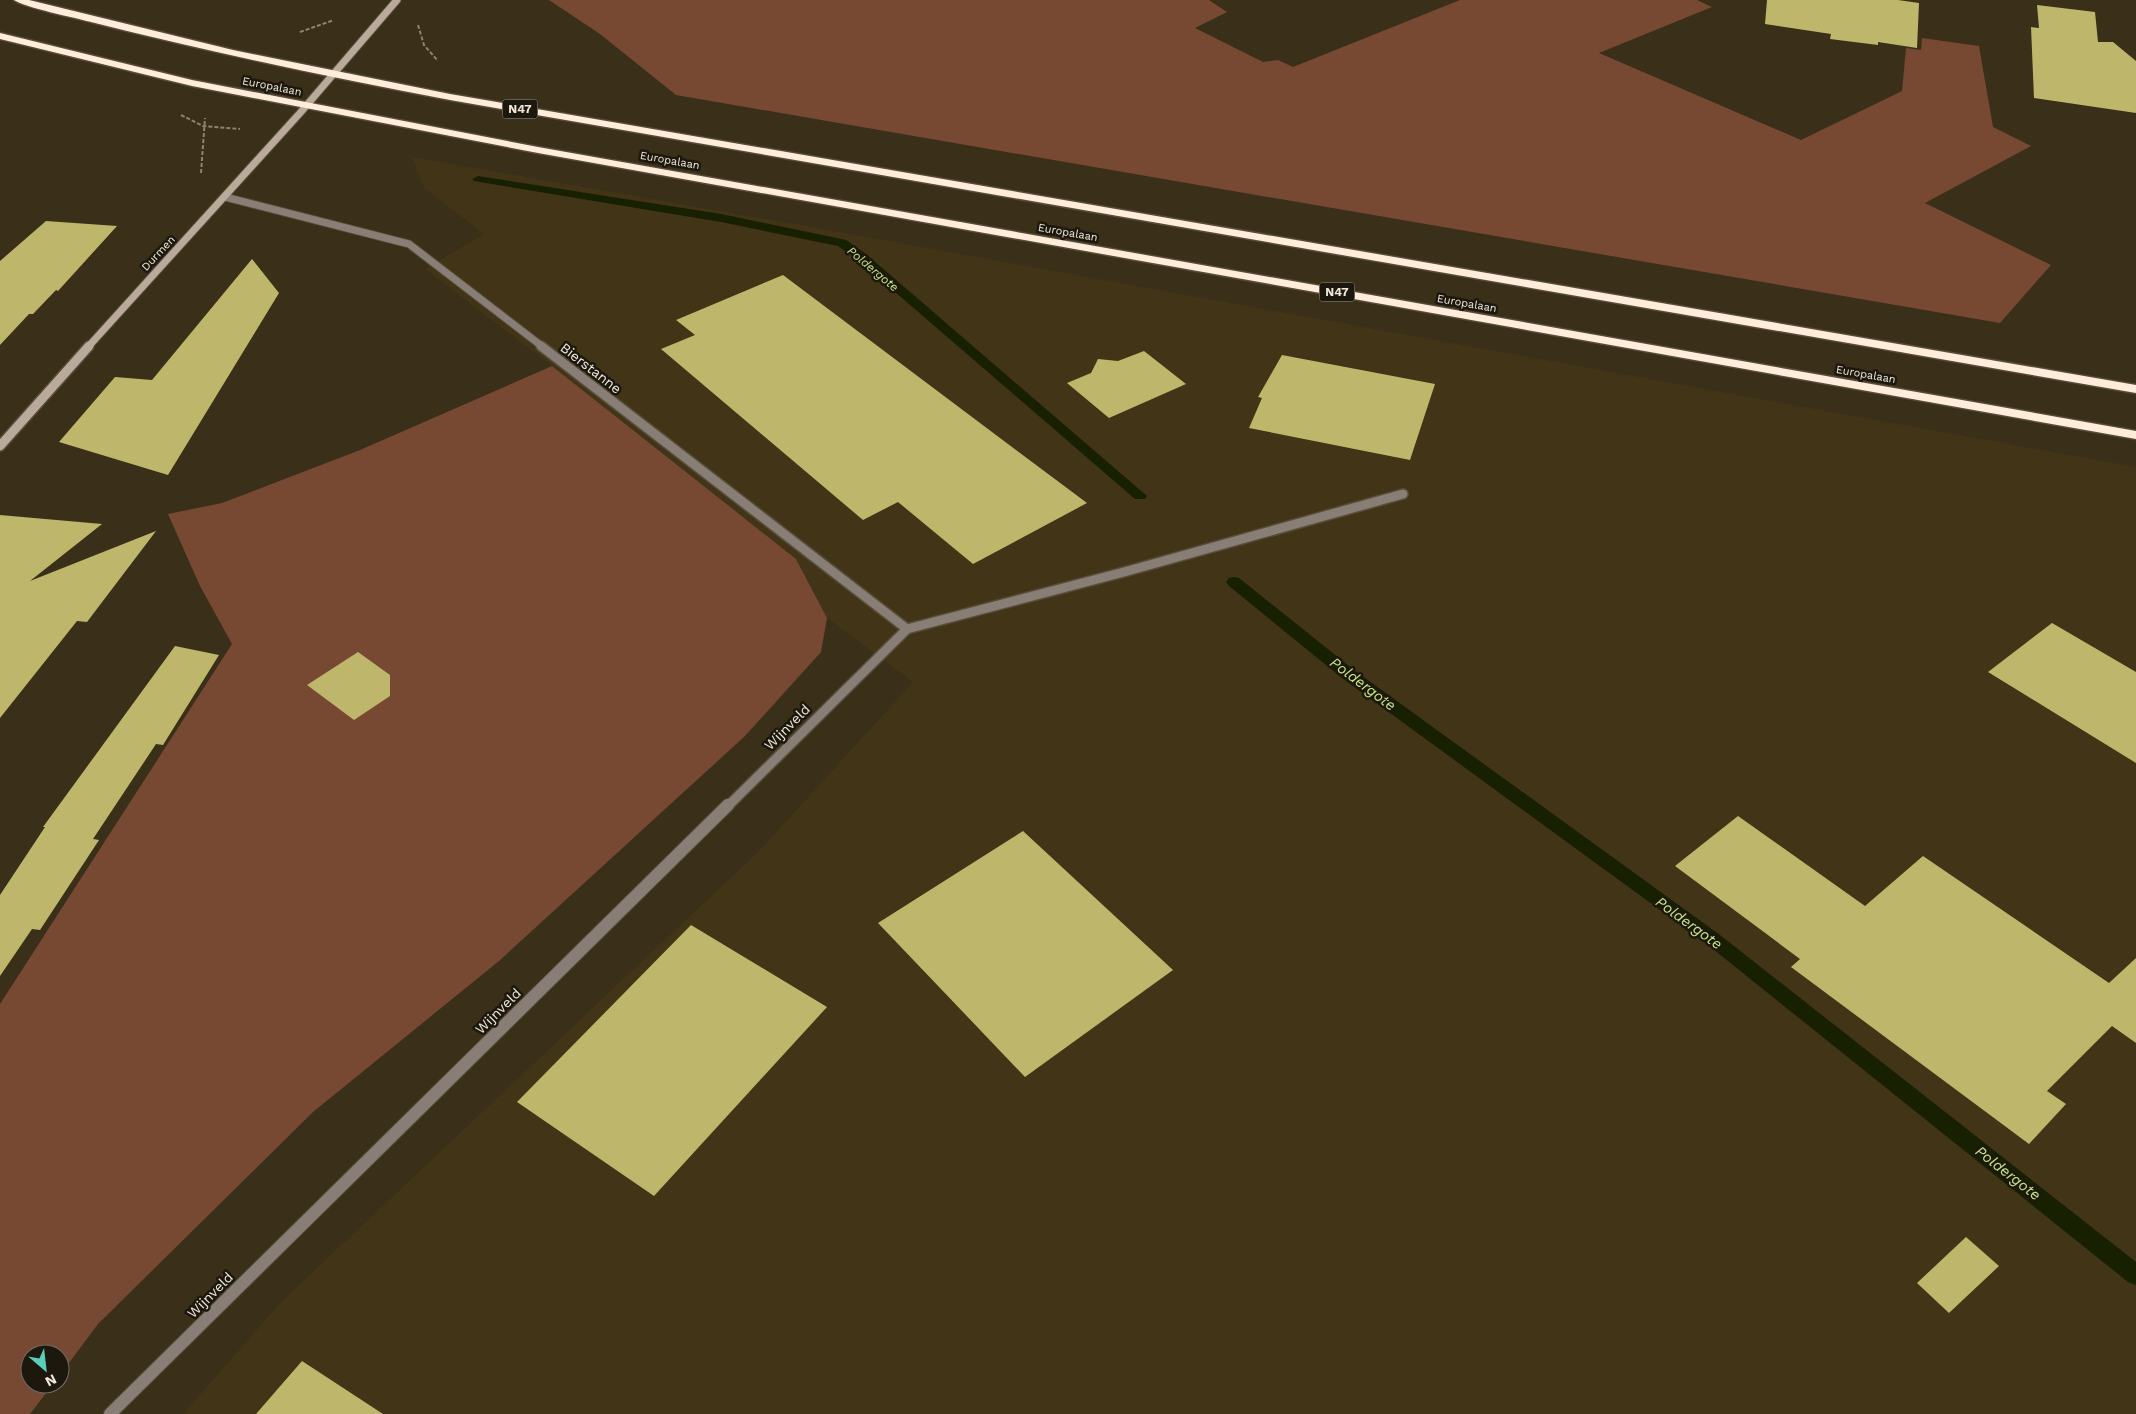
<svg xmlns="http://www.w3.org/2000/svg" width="2136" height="1414" font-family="'Work Sans',sans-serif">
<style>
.built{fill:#423416}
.green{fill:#774832}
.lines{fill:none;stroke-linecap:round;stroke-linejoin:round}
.stream{fill:#172000;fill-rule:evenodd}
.building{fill:#beb76b}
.lane-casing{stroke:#574d38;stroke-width:12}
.street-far2-casing{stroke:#574d38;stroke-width:9}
.street-far1-casing{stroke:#574d38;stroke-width:12}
.street-casing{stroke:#574d38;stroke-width:14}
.secondary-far1-casing{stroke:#574d38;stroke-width:9}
.secondary-casing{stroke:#574d38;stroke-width:12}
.highway-casing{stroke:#574d38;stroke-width:3}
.path{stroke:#8e8472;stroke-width:2;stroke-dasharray:4 2;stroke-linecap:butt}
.lane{stroke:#887e76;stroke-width:9}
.street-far2{stroke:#887e76;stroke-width:7}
.street-far1{stroke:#887e76;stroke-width:9}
.street{stroke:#887e76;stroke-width:12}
.secondary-far1{stroke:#baaa9c;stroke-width:7}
.secondary{stroke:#baaa9c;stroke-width:9}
.highway{fill:#ffecda;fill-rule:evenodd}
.labels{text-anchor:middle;stroke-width:5;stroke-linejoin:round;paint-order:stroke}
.far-street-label{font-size:11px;fill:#efe8da;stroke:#1d180e}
.shield{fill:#1d180e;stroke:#b0aa9d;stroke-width:1}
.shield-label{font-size:12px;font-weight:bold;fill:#efe8da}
.far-water-label{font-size:12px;font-style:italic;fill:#c6e482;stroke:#1d180e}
.street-label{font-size:14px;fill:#efe8da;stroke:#1d180e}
.water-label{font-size:15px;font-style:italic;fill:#c6e482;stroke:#1d180e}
</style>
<rect width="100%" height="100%" fill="#3a2f19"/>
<!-- built -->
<polygon class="built" points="412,157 806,226 2136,467 2136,1414 183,1414 283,1300 760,850 913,682 827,618 796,559 552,366 425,269 484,234 424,188"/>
<!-- green -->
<g class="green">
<polygon points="549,0 1209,0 1227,12 1195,28 1263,62 1278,60 1293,67 1460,0 1697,0 1712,7 1599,53 1801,140 1902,91 1906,48 1921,50 1922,38 1979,46 1993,127 2031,146 1925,203 2051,265 2000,323 676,95 600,34"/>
<polygon points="552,366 796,559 827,618 821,652 745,736 499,961 313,1112 98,1324 60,1375 60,1354 30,1354 30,1384 53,1384 30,1414 0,1414 0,1004 232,644 200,586 168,514 222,503 360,450"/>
</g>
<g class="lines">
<!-- stream -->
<g class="stream">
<polygon points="478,176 721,214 846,240 866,254 1147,496 1145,499 1135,499 858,260 838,246 721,222 474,181 472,179"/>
<polygon points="1234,577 1239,578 1354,670 1720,935 2136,1262 2136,1285 2128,1282 1708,945 1342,678 1229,586 1226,582 1229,578"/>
</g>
</g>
<!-- building -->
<g class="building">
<polygon points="1767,0 1898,0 1919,3 1917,48 1878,42 1878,45 1830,39 1831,34 1765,24"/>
<polygon points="2037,5 2095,12 2098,42 2113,42 2136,61 2136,113 2034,98 2031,27 2039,28"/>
<polygon points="46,221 117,226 58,291 56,290 33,314 29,314 0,345 0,261"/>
<polygon points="252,259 279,293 168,475 59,442 115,377 152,380"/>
<polygon points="783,275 996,435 1087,503 973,564 898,502 863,520 661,349 695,335 676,320"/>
<polygon points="1144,351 1186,384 1109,418 1067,383 1091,373 1098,359 1118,361"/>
<polygon points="1282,355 1435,384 1410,460 1249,428 1262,398 1258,397"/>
<polygon points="0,515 102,524 30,581 156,531 87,622 77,621 0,718"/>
<polygon points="2052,623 2136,672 2136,763 1988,672"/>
<polygon points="175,646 219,655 163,745 156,744 93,839 99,840 40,930 32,929 0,976 0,895 45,827 43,827"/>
<polygon points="358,652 390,675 390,696 354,720 307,685"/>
<polygon points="1738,816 1865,906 1923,856 2109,983 2136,958 2136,1043 2112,1026 2047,1091 2066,1104 2029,1144 1791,967 1800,959 1675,866"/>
<polygon points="1023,831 1173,970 1025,1077 878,923"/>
<polygon points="691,925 827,1007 654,1196 517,1102"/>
<polygon points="1966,1237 1999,1266 1949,1313 1917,1283"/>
<polygon points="302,1361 383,1414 256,1414"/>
</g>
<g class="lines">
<!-- lane casing -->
<g class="lane-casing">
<polyline id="lane" points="907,629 1124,572 1403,494"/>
</g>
<!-- street-far2 casing -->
<g class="street-far2-casing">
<polyline id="street-far2" points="225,197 409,244 543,347"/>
</g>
<!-- street-far1 casing -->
<g class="street-far1-casing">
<polyline id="street-far1" points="541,346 907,629 727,807"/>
</g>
<!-- street casing -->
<g class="street-casing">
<polyline id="street" points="110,1414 728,805"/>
</g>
<!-- secondary-far1 casing -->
<g class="secondary-far1-casing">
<polyline id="secondary-far1" points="88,347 300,113 397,0"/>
</g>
<!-- secondary casing -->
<g class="secondary-casing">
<polyline id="secondary" points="0,446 89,346"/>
</g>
<!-- highway casing -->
<g class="highway-casing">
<g id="highway">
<path d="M14 0H29L233 50 450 94 2136 385V393L450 100C329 77 210 52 91 22 76 18 23 7 14 0Z"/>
<polygon points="0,33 192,80 538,147 2136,431 2136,439 538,153 192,86 0,39"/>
</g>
</g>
<!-- path -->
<g class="path">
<polyline points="418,25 424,45 438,61"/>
<polyline points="300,32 334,20"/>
<polyline points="181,115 203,126 240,129"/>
<polyline points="201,173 205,118"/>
</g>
<!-- lane -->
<use href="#lane" class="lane"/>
<!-- street-far2 -->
<use href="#street-far2" class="street-far2"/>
<!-- street-far1 -->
<use href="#street-far1" class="street-far1"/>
<!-- street -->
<use href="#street" class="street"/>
<!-- secondary-far1 -->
<use href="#secondary-far1" class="secondary-far1"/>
<!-- secondary -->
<use href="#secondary" class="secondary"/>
<!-- highway -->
<use href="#highway" class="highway"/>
</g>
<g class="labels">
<!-- far-street labels -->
<g class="far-street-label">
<text transform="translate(272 86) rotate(11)" y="4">Europalaan</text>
<text transform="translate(670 160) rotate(10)" y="4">Europalaan</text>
<text transform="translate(1068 232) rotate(10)" y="4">Europalaan</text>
<text transform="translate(158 253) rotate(-47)" y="4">Durmen</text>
<text transform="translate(1467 303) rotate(10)" y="4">Europalaan</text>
<text transform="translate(1866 374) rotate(10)" y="4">Europalaan</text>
</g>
<!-- shield labels -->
<g class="shield">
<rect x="502.5" y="99.5" width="35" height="19" rx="4"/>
<rect x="1319.5" y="282.5" width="35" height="19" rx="4"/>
</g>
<g class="shield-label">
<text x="520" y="113">N47</text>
<text x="1337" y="296">N47</text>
</g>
<!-- far-water labels -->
<g class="far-water-label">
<text transform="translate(873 269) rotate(40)" y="4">Poldergote</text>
</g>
<!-- street labels -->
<g class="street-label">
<text transform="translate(591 368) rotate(38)" y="5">Bierstanne</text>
<text transform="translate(787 727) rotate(-45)" y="5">Wijnveld</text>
<text transform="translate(498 1011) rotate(-45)" y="5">Wijnveld</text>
<text transform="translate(210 1295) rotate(-45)" y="5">Wijnveld</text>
</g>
<!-- water labels -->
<g class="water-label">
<text transform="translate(1363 684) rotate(37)" y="5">Poldergote</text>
<text transform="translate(1689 923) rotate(36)" y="5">Poldergote</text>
<text transform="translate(2008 1173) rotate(38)" y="5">Poldergote</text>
</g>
</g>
<!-- north arrow -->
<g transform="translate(45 1369) rotate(152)"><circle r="24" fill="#1d180e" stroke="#716b60"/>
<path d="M0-4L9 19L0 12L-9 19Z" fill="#5bcebb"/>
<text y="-8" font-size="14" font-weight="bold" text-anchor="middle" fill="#efe8da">N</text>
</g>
</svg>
